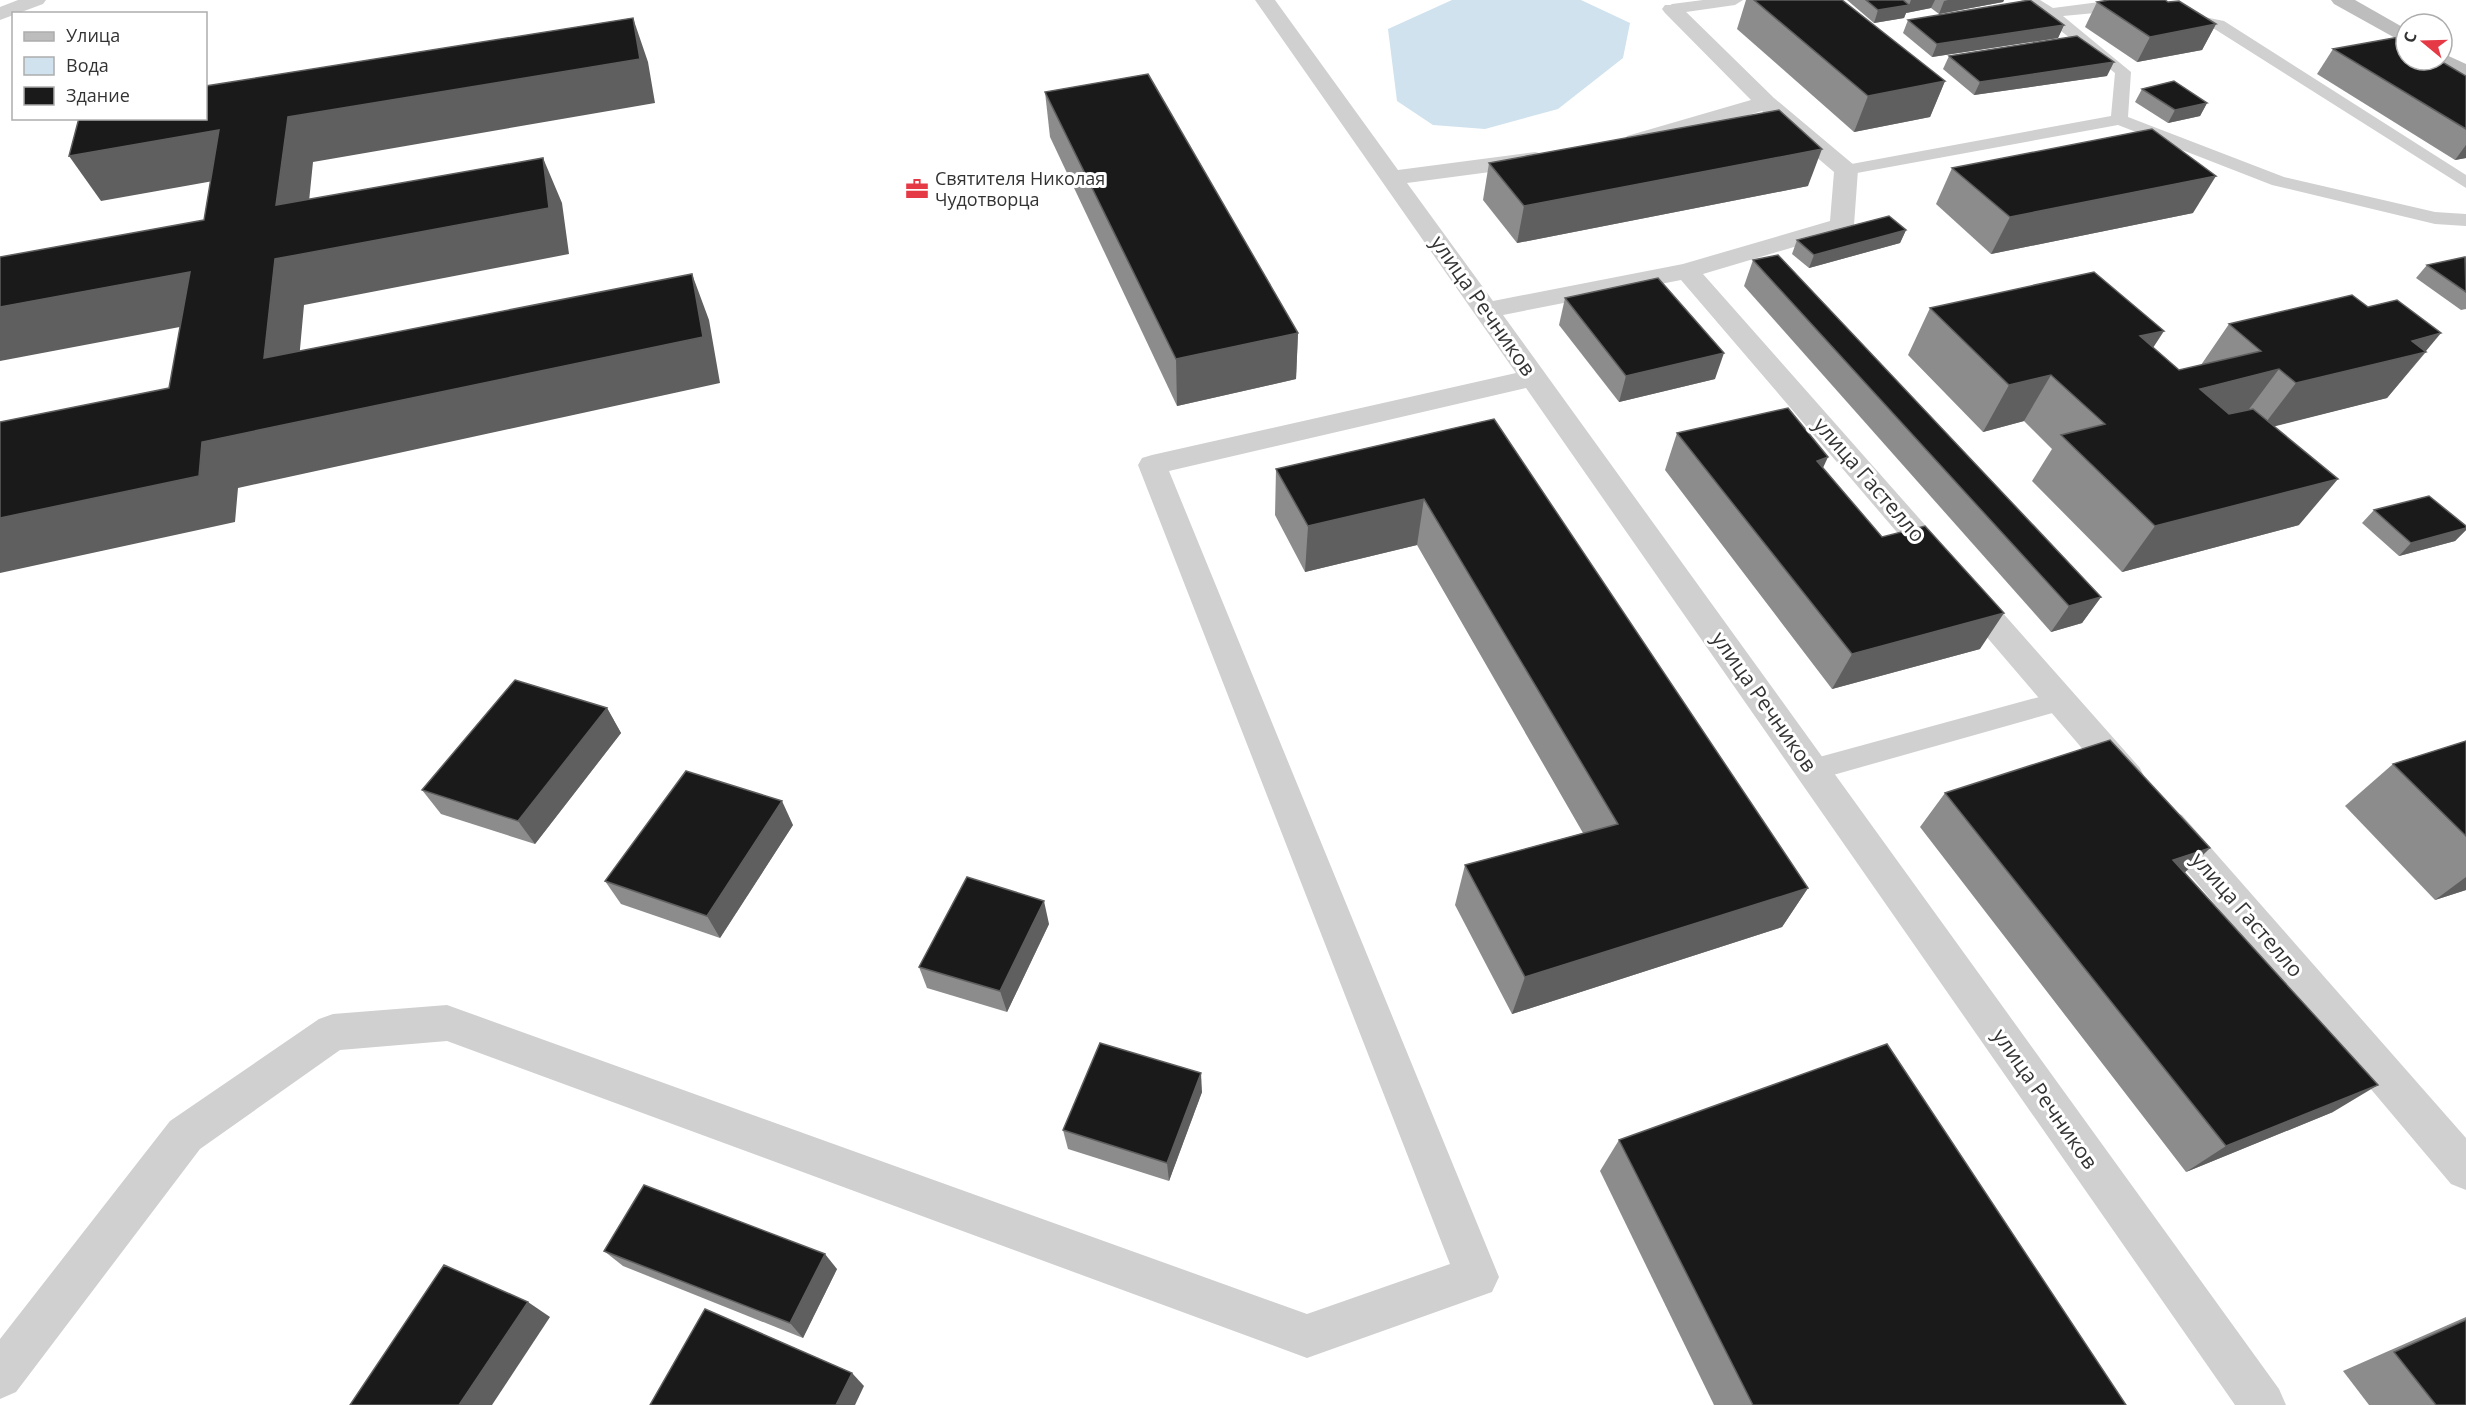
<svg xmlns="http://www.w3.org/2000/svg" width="2466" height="1405" font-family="'Open Sans',sans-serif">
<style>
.water{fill:#cfe2ee}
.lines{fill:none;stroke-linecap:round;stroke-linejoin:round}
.lane{fill:#d0d0d0;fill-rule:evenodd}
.street{fill:#d0d0d0;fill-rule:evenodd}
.secondary{fill:#bdbdbd;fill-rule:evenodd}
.wall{fill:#8c8c8c}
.shaded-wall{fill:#5f5f5f}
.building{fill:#1a1a1a;stroke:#5f5f5f;stroke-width:1.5}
.labels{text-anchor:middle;stroke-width:6;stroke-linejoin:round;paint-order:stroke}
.far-poi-label{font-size:18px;fill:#333;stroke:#fff;text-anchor:start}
.street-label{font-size:21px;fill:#333;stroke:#fff}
</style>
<rect width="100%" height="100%" fill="#fff"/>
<!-- water -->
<polygon class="water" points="1452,0 1581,0 1630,23 1623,58 1558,109 1485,129 1433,125 1397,101 1388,29"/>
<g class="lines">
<!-- lane -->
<g class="lane">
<polygon points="1703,0 1743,0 1735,5 1672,14 1664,9 1672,4"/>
<polygon points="2021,0 2040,0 2053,8 2115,0 2132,2 2135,5 2127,10 2063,16 2131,72 2128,117 2284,177 2435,212 2466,214 2466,226 2435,224 2272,185 2118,125 1846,175 1840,174 1837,170 1840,166 1846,165 2111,116 2115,73"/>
<polygon points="2180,12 2224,21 2466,175 2466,188 2213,28 2174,20 2172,17"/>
<polygon points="2061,691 2070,694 2074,701 2070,708 1812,781 1803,778 1799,770 1803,762 1812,759"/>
</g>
<!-- street -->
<g class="street">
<polygon points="18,0 46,0 43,4 0,20 0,7"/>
<polygon points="1255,0 1275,0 1398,170 1535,152 1543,154 1546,159 1543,164 1535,166 1407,183 1493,301 1683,264 1830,221 1834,172 1762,111 1643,146 1627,146 1624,141 1627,136 1751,100 1665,13 1662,9 1665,5 1679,5 1774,98 1854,165 1858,170 1854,225 1851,230 1703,274 2140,768 2145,778 2140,788 2128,792 2116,788 1681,280 1503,315 2279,1389 2286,1405 2235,1405 1526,388 1169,471 1499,1277 1492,1292 1307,1358 447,1041 340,1050 200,1149 16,1392 0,1399 0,1339 170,1121 319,1019 333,1014 447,1005 1307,1314 1450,1264 1138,465 1142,458 1152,455 1516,373"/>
<polygon points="2170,811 2182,815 2466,1138 2466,1190 2451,1184 2158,837 2152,826 2158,815"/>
</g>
<!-- secondary -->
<g class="secondary">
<polygon points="2331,0 2355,0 2406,29 2406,44 2334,4"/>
<polygon points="2442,53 2466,64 2466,79 2435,63 2432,60 2442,60"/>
</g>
</g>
<!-- wall -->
<g class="wall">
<polygon points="1746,0 1842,0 1945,81 1930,117 1854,132 1737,29"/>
<polygon points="1847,0 2004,0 2003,2 1939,14 1931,8 1906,13 1904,18 1874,23"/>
<polygon points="2097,2 2168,2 2216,24 2202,50 2137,62 2085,27"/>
<polygon points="1908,20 2064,25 2058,38 1932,57 1903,33"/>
<polygon points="2333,49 2466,76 2466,158 2455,160 2317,74"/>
<polygon points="1949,56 2107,76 1974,95 1943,69"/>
<polygon points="2142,89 2207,103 2200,116 2168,123 2135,102"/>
<polygon points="1045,92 1298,333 1296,379 1177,406 1050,137"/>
<polygon points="1489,163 1808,186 1517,243 1483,200"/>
<polygon points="1952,168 2193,213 1991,254 1936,204"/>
<polygon points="1906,230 1900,243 1809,268 1792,254 1797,240"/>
<polygon points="2466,257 2466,309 2461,310 2416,278 2427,265"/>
<polygon points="1753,260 2101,597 2082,623 2051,632 1744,286"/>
<polygon points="1565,298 1715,379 1619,402 1559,325"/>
<polygon points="1930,308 2153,347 2179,370 2201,365 2229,324 2426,352 2387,398 2274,426 2299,525 2122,572 2032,481 2052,449 2024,421 1983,432 1908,355"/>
<polygon points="1494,419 1808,888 1782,927 1512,1014 1455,905 1465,865 1583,833 1417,545 1305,572 1275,515 1276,469"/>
<polygon points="1677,433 1823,468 1882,537 1980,649 1832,689 1665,470"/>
<polygon points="2374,510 2466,526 2466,530 2455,541 2399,556 2362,523"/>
<polygon points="607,708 621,733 535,844 441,814 422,790"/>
<polygon points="2466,741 2466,890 2435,900 2345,806 2393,764"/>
<polygon points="1945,793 2210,848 2185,872 2333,1112 2186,1172 1920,827"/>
<polygon points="793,825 720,938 621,904 605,881"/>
<polygon points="1049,924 1007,1012 927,988 919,967"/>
<polygon points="1202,1092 1169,1181 1068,1149 1063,1130"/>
<polygon points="1619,1140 2126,1405 1714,1405 1600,1171"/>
<polygon points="604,1251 837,1269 803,1338 623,1266"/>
<polygon points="2466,1317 2466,1405 2369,1405 2343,1371"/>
</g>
<!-- shaded-wall -->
<g class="shaded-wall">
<polygon points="1911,0 1935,0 1931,8 1906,13 1904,18 1874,23 1878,10 1909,5"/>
<polygon points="1948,0 2004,0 2003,2 1939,14 1944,1"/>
<polygon points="633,18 648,62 655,103 313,162 304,251 276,205 288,117"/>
<polygon points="2216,24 2202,50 2137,62 2150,37"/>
<polygon points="2064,25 2058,38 1932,57 1937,44"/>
<polygon points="2114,62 2107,76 1974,95 1980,82"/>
<polygon points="1945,81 1930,117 1854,132 1868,96"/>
<polygon points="2207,103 2200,116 2168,123 2175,110"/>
<polygon points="219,130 247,175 101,201 69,156"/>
<polygon points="2466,145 2466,158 2455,160"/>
<polygon points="1822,149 1808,186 1517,243 1524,206"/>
<polygon points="543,158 562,203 569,254 304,305 295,404 264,358 275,259"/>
<polygon points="2216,176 2193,213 1991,254 2010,217"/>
<polygon points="1906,230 1900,243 1809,268 1814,255"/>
<polygon points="190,272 222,319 0,361 0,307"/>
<polygon points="692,274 709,320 720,383 238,488 235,522 0,573 0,518 202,442"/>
<polygon points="2164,331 2134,377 2140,336"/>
<polygon points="1298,333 1296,379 1177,406 1176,359"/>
<polygon points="2441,333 2387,398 2260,430 2296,383 2412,341"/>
<polygon points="1724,353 1715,379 1619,402 1626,376"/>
<polygon points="2279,369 2244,416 2167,435 2200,389"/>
<polygon points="2051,375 2024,421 1983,432 2009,385"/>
<polygon points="1828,457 1811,494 1817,461"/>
<polygon points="2338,479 2299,525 2122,572 2155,526"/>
<polygon points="1424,499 1417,545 1305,572 1308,526"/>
<polygon points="2466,528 2466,530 2455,541 2399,556 2411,543"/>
<polygon points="2101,597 2082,623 2051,632 2069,606"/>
<polygon points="2004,613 1980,649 1832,689 1852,654"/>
<polygon points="607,708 621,733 535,844 518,821"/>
<polygon points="782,801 793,825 720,938 707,916"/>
<polygon points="2210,848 2176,881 2173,860"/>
<polygon points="2466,877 2466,890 2435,900"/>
<polygon points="1808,888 1782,927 1512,1014 1525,977"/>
<polygon points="1044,901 1049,924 1007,1012 1000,991"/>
<polygon points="1201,1073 1202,1092 1169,1181 1167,1163"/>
<polygon points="2378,1085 2333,1112 2186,1172 2226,1146"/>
<polygon points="825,1254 837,1269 803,1338 790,1323"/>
<polygon points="528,1302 550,1317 492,1405 459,1405"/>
<polygon points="852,1373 864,1386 855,1405 836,1405"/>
</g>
<!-- building -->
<g class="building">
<polygon points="1754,0 1842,0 1945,81 1868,96"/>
<polygon points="1866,0 1903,0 1909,5 1878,10"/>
<polygon points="2030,0 2064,25 1937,44 1908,20"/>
<polygon points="2109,0 2165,0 2168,2 2179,1 2216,24 2150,37 2097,2"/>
<polygon points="633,18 640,59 288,117 276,205 543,158 549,208 275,259 264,358 692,274 703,337 202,442 199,476 0,518 0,422 169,388 190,272 0,307 0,257 204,220 219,130 69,156 79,118 206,118 206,86"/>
<polygon points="2077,36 2114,62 1980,82 1949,56"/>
<polygon points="2399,37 2406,41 2406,60 2439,60 2466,76 2466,129 2333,49"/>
<polygon points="1148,74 1298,333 1176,359 1045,92"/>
<polygon points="2174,81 2207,103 2175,110 2142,89"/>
<polygon points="1779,110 1822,149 1524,206 1489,163"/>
<polygon points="2152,129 2216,176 2010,217 1952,168"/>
<polygon points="1889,216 1906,230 1814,255 1797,240"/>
<polygon points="1778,255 2101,597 2069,606 1753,260"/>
<polygon points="2465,257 2466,292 2427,265"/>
<polygon points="2094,272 2164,331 2140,336 2179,370 2261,351 2229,324 2352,295 2368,307 2397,300 2441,333 2412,341 2426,352 2296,383 2279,369 2200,389 2229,414 2253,409 2338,479 2155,526 2061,435 2105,424 2051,375 2009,385 1930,308"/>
<polygon points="1658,278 1724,353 1626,376 1565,298"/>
<polygon points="1788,408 1828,457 1817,461 1882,537 1925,526 2004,613 1852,654 1677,433"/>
<polygon points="1494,419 1808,888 1525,977 1465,865 1618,824 1424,499 1308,526 1276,469"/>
<polygon points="2429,496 2466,526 2466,528 2411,543 2374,510"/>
<polygon points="515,680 607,708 518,821 422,790"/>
<polygon points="2110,740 2210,848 2173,860 2378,1085 2226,1146 1945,793"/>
<polygon points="2466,741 2466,836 2393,764"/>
<polygon points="686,771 782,801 707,916 605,881"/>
<polygon points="967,877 1044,901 1000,991 919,967"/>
<polygon points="1100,1043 1201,1073 1167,1163 1063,1130"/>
<polygon points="1887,1044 2126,1405 1753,1405 1619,1140"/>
<polygon points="644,1185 825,1254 790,1323 604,1251"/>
<polygon points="444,1265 528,1302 459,1405 350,1405"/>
<polygon points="705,1309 852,1373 836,1405 650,1405"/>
<polygon points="2466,1320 2466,1405 2436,1405 2394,1352"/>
</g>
<!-- icons -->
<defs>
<g id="office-bare" transform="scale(1.8)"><path d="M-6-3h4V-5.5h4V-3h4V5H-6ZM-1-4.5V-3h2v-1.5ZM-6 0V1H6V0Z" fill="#e63946" stroke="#fff" stroke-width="2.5" paint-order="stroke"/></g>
</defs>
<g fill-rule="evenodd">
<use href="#office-bare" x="917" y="189"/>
</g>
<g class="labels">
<!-- far-poi labels -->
<g class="far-poi-label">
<text x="935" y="185">Святителя Николая<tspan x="935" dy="21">Чудотворца</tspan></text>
</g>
<!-- street labels -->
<g class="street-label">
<text transform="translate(1483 306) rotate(55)" y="7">улица Речников</text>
<text transform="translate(1869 480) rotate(49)" y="7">улица Гастелло</text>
<text transform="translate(1764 702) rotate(55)" y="7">улица Речников</text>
<text transform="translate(2247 915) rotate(49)" y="7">улица Гастелло</text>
<text transform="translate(2045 1099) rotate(55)" y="7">улица Речников</text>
</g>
</g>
<!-- legend -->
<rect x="12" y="12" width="195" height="108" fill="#ffffff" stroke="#adadad" stroke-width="1.5"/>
<rect x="24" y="32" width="30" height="9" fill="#bdbdbd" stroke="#adadad" stroke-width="1.5"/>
<text x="66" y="42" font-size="18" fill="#333333">Улица</text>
<rect x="24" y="57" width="30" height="18" fill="#cfe2ee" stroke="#adadad" stroke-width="1.5"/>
<text x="66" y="72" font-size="18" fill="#333333">Вода</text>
<rect x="24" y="87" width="30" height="18" fill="#1a1a1a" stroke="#adadad" stroke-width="1.5"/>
<text x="66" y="102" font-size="18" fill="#333333">Здание</text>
<!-- north arrow -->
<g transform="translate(2424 42) rotate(289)"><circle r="28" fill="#ffffff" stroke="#adadad" stroke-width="1.5"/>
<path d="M0-4.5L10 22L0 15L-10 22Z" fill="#e63946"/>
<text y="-9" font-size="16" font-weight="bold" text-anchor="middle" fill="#333333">С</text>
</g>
</svg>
